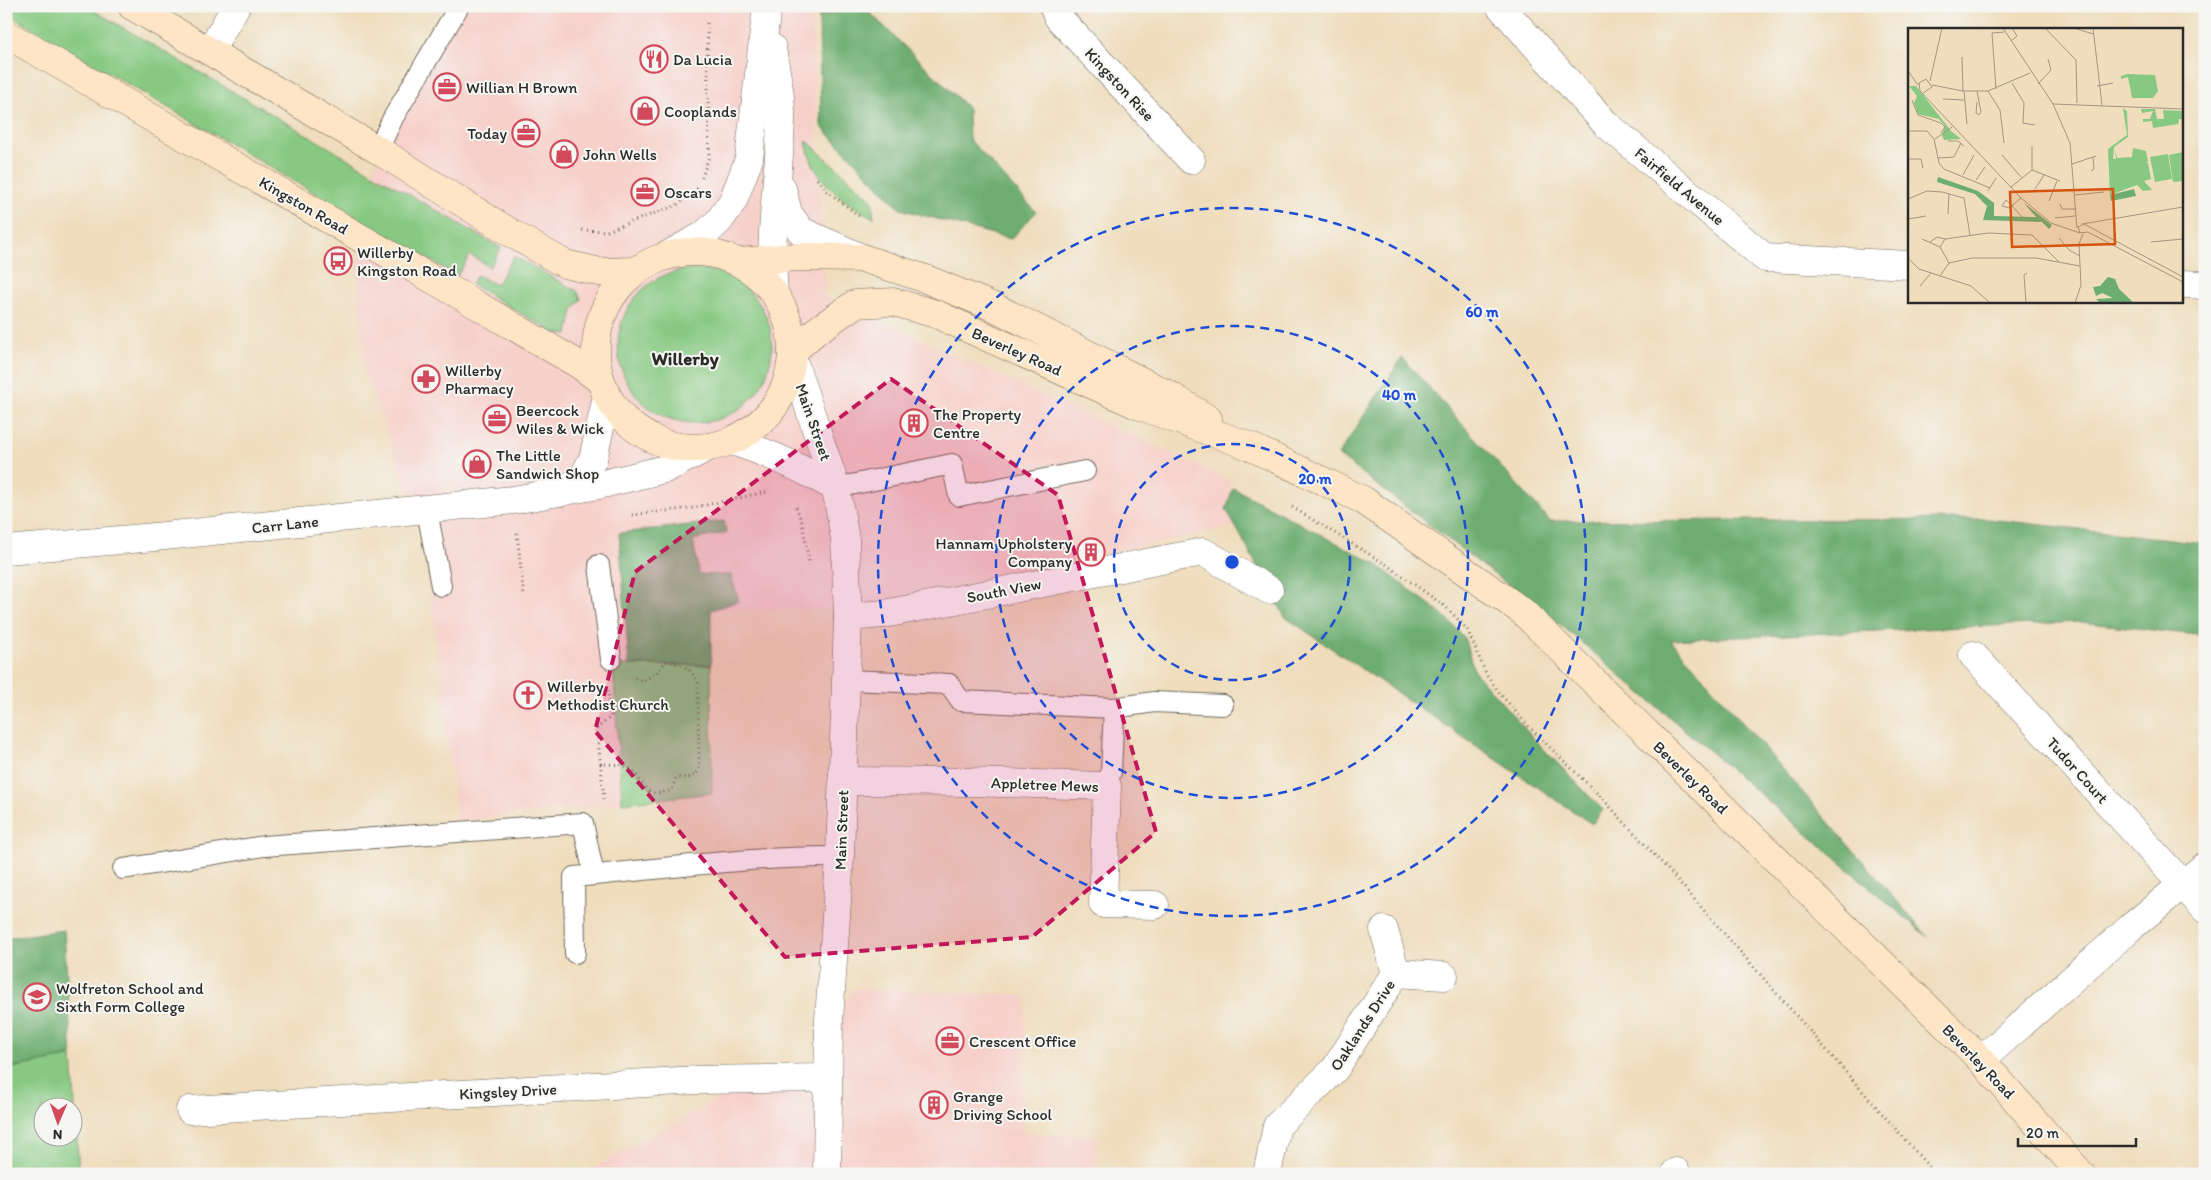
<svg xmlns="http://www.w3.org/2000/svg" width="2211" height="1180" font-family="Itim,sans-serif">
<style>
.built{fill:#f7d0ca}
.green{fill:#87c982;stroke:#597a56;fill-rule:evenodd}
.forest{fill:#6dad70;stroke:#4c6c4e}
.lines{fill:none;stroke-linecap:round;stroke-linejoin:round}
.service-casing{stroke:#70695e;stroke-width:22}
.minor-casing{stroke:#70695e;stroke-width:29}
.tertiary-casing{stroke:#70695e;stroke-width:29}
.secondary-casing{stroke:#70695e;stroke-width:29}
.path{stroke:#70695e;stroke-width:3;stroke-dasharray:1 4;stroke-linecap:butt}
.service{stroke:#fff;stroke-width:20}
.minor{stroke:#fff;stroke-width:28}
.tertiary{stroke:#fff;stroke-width:28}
.secondary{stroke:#fee5c5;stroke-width:28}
.marked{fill:#c2185b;fill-opacity:0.2;stroke:#c2185b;stroke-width:4;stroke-dasharray:10 6;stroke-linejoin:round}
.ring{fill:none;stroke:#1d4ed8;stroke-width:2.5;stroke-dasharray:9 6}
.labels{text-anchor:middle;stroke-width:4;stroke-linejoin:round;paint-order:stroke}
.poi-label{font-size:16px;fill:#2b2b2b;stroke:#f6f6f2;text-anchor:start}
.street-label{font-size:16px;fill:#2b2b2b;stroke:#f6f6f2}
.quarter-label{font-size:19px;font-weight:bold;fill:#2b2b2b;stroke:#f6f6f2}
.inset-road{fill:none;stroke:#a19682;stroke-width:1}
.view{fill:#d5540f;fill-opacity:0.15;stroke:#d5540f;stroke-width:2.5}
.inset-edge{fill:none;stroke:#2b2b2b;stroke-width:2.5}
.centre{fill:#1d4ed8;stroke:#f6f6f2;stroke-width:2.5}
.ring-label{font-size:15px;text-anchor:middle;font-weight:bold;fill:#1d4ed8;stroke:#f6f6f2;stroke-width:4;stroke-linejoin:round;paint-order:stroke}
</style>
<rect width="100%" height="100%" fill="#f6f6f2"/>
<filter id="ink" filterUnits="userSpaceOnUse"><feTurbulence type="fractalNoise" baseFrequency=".02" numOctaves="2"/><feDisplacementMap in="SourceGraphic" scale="10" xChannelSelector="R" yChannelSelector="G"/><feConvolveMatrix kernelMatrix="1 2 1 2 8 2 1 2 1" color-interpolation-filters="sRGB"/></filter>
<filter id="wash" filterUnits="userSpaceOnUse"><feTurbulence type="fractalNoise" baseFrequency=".0096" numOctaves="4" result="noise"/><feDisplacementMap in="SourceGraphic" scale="20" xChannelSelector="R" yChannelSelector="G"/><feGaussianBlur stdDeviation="1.12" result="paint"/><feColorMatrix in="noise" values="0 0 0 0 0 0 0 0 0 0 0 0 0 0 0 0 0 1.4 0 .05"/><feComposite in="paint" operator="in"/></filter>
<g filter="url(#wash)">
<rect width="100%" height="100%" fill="#efddbc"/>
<!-- built -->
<g class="built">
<polygon points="462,6 811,6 825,296 1228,479 1245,524 900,596 885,608 711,610 712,793 457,821 423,532 364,370 358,284 359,194"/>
<polygon points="852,989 1026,995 1022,1133 1097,1136 1097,1174 582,1174 720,1098 816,1066"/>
</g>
<!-- green -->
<g class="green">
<polygon points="6,6 86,6 501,248 490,267 470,255 457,276 6,13"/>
<path d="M806 140 872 200 874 218C841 201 811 179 806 140Z"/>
<polygon points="514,256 577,291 581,299 573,310 568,334 554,333 471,284 477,275 496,285"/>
<circle cx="695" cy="346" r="77"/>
<polygon points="613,665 711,665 712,793 622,803"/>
<path d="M72 1056 79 1174H6V1069ZM42 1108H72V1138H42Z"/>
</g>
<!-- forest -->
<g class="forest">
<polygon points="864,7 968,108 969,139 1036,212 1011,239 900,209 821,126 819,16"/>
<polygon points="1402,358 1550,521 1988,519 2205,543 2205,636 2081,622 1671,640 1928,937 1567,630 1338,455"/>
<polygon points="1233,488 1376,564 1442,614 1464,637 1474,671 1533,738 1603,810 1592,824 1285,617 1226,509"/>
<polygon points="724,521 726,533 693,540 699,574 731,575 739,601 711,610 711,665 629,665 619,533"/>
<polygon points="64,930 72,1056 6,1069 6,938"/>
</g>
</g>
<g filter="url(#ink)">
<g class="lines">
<!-- service casing -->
<g class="service-casing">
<g id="service">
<polyline points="378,150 393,118 459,6"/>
<polyline points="836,488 952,464 959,496 1085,471"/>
<polyline points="427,510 441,586"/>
<polyline points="599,565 611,659"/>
<polyline points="846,680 949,684 961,701 1114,708 1154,702 1223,705"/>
<polyline points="1111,773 1114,708"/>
<polyline points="123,869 264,846 583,823 594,875"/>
<path d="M575 953 574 877C662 869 751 856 840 857"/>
</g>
</g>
<!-- minor casing -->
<g class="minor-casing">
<g id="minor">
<polyline points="1053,6 1058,17 1191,160"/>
<polyline points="1500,6 1605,123 1765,258 1910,265"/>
<path d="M772 48C775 70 782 94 781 117 780 175 768 234 774 292"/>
<polyline points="210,51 236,6"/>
<polyline points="782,188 788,213 801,231 862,258"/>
<polyline points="670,254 704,235 719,221 733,201 749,159 767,6"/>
<polyline points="2182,284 2205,285"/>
<polyline points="792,357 836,488 845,539 848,617 846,680 840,857 829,1020 827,1174"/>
<path d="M732 441C769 453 802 468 836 488"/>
<polyline points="848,617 884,614 1203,552 1269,590"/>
<polyline points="1973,655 2205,909"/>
<polyline points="843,781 967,782 1107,786 1103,904 1155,905"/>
<polyline points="1384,930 1396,973 1444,976"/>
<polyline points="1981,1060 2130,928 2205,866"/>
<polyline points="190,1110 697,1080 827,1078"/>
<polyline points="1676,1172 1676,1174"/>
<polyline points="1267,1174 1277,1126 1335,1069 1396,973"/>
</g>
</g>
<!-- tertiary casing -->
<g class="tertiary-casing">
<g id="tertiary">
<polyline points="562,492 583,477 593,459 607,396"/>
<polyline points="6,550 155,537 513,500 599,485 665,469 708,447"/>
</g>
</g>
<!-- secondary casing -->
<g class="secondary-casing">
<g id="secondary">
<polyline points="132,6 378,150 516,236 565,264 600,272 634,271"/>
<polyline points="6,34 458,294 578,364 600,380"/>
<circle cx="694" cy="350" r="98"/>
<polyline points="739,262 795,257 862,258 926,279 994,307 1171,396 1208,419"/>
<polyline points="792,352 816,331 855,304 894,302 936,314 1135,404 1249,446 1363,500 1522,611 1981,1060 2081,1174"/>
</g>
</g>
<!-- path -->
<g class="path">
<polyline points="702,178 709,156 707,22"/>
<polyline points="817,179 827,191 859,216"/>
<polyline points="582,230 607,231 677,205 698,188"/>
<polyline points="796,507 802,522 809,562"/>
<polyline points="1292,507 1387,565 1446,607 1467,629 1487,676 1502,696 1530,728 1602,798 1673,875 1935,1174"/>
<polyline points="632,515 692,508 766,492"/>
<polyline points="517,533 524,597"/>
<path d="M600 764C608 764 617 764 624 766 647 774 636 802 672 790L676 777C686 778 693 780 699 770L698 683C691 667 682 665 666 661L657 673 642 681 635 678"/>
<polyline points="604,799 597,728 611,717 608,690"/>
</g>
<!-- service -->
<use href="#service" class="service"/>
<!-- minor -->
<use href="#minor" class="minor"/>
<!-- tertiary -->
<use href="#tertiary" class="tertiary"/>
<!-- secondary -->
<use href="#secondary" class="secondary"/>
</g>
</g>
<!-- marked area -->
<path class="marked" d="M891 379 1058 495 1156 832 1032 937 785 957 595 731 635 572Z"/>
<!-- distance rings -->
<g class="ring">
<circle cx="1232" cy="562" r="118"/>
<circle cx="1232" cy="562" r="236"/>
<circle cx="1232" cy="562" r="354"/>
</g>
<!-- icons -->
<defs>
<g id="restaurant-ring" transform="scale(1.4375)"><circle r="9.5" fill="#f6f6f2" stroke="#d1495b" stroke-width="1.5"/><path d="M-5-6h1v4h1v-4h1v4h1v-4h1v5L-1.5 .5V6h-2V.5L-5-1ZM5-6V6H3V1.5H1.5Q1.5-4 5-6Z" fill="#d1495b"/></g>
<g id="office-ring" transform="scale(1.4375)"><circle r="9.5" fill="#f6f6f2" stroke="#d1495b" stroke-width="1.5"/><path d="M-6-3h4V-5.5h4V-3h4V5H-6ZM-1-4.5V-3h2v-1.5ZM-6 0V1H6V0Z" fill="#d1495b"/></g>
<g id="shop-ring" transform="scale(1.4375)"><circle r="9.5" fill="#f6f6f2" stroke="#d1495b" stroke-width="1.5"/><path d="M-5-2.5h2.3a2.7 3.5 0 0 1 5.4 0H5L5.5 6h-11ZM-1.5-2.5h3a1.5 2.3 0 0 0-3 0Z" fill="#d1495b"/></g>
<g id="bus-ring" transform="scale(1.4375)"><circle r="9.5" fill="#f6f6f2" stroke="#d1495b" stroke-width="1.5"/><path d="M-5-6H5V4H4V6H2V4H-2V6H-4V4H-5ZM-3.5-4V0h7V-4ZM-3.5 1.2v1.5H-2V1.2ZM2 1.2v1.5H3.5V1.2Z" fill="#d1495b"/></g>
<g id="pharmacy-ring" transform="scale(1.4375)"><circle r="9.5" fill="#f6f6f2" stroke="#d1495b" stroke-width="1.5"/><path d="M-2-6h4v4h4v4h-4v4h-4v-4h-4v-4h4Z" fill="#d1495b"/></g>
<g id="building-ring" transform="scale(1.4375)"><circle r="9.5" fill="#f6f6f2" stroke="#d1495b" stroke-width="1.5"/><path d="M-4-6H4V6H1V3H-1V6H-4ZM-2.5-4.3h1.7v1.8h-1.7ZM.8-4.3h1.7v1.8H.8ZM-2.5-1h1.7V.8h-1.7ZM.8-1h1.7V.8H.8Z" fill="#d1495b"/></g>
<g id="church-ring" transform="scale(1.4375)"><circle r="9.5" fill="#f6f6f2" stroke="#d1495b" stroke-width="1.5"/><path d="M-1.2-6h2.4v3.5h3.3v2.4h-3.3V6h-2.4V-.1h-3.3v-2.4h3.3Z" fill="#d1495b"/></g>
<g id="school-ring" transform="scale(1.4375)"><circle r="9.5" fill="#f6f6f2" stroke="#d1495b" stroke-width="1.5"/><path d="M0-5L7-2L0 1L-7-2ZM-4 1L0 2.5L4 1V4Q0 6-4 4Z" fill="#d1495b"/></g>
</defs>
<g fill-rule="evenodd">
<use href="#restaurant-ring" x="654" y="59"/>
<use href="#office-ring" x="447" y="87"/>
<use href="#shop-ring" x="645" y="111"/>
<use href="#office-ring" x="526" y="133"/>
<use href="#shop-ring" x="564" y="154"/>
<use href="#office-ring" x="645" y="192"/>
<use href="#bus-ring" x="338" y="261"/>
<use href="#pharmacy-ring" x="426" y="379"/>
<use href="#office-ring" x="497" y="419"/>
<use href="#building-ring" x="914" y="423"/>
<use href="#shop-ring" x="477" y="464"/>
<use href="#building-ring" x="1091" y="552"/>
<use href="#church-ring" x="528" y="695"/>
<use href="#school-ring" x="37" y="997"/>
<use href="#office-ring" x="950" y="1041"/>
<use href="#building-ring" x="934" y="1105"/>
</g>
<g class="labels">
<!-- poi labels -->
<g class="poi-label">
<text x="673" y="65">Da Lucia</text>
<text x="466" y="93">Willian H Brown</text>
<text x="664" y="117">Cooplands</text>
<text x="507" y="139" text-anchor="end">Today</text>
<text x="583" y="160">John Wells</text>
<text x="664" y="198">Oscars</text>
<text x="357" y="258">Willerby<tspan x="357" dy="18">Kingston Road</tspan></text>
<text x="445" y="376">Willerby<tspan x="445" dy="18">Pharmacy</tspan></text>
<text x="516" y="416">Beercock<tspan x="516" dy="18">Wiles &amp; Wick</tspan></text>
<text x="933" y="420">The Property<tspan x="933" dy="18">Centre</tspan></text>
<text x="496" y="461">The Little<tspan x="496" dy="18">Sandwich Shop</tspan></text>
<text x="1072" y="549" text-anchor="end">Hannam Upholstery<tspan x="1072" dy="18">Company</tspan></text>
<text x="547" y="692">Willerby<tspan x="547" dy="18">Methodist Church</tspan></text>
<text x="56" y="994">Wolfreton School and<tspan x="56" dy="18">Sixth Form College</tspan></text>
<text x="969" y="1047">Crescent Office</text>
<text x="953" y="1102">Grange<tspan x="953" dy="18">Driving School</tspan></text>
</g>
<!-- street labels -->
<g class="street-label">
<text transform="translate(1120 84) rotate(47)" y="6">Kingston Rise</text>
<text transform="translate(1680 186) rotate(40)" y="6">Fairfield Avenue</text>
<text transform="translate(304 205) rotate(30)" y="6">Kingston Road</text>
<text transform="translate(1017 351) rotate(24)" y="6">Beverley Road</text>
<text transform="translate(814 422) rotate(71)" y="6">Main Street</text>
<text transform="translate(285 524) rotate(-6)" y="6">Carr Lane</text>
<text transform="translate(1004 590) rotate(-11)" y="6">South View</text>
<text transform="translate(2078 770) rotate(48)" y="6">Tudor Court</text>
<text transform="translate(1691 777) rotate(44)" y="6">Beverley Road</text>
<text transform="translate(1045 784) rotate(2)" y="6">Appletree Mews</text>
<text transform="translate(841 830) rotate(-88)" y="6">Main Street</text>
<text transform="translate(1362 1025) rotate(-57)" y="6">Oaklands Drive</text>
<text transform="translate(1979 1061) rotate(46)" y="6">Beverley Road</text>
<text transform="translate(508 1091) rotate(-3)" y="6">Kingsley Drive</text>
</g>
<!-- quarter labels -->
<g class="quarter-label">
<text x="685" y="365">Willerby</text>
</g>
</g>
<!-- overview -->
<g transform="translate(1908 28)">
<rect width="275" height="275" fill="#efddbc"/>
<path d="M219 46 247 47 250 63 245 70H224L220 49 213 51V48ZM1 58H8L43 103 53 111 36 112 34 107 37 98 31 91 10 86 6 75 9 68ZM215 80 219 83 220 109 206 119 205 131H208L207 121 209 130 224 129 225 120 238 123 240 134 237 135H240L243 151 236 153 244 162 235 163 229 157 202 167 200 121 219 107ZM233 81H247L249 91H256L255 82 275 83V91H271L270 96 245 100 244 93 235 94V91H242L245 83 234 85 235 89ZM275 124V153L265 154 261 127ZM260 126 264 151 247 154 242 129Z" fill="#87c982"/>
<path d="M30 149 70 163 86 175V188L128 189 116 175 144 197 141 201 134 194 75 192 79 178 67 166 29 154ZM226 161 228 168 203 173 202 167ZM200 249 207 251 211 261 226 275H192L188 271 205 270 194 265 188 268 185 259 192 258Z" fill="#6dad70"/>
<path class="inset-road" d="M95 0 145 76 162 115 169 200M137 0 168 32 169 75M166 0 185 6M185 0 194 77M103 13 109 8 104 0M54 29 55 63M0 43 10 57M22 53 34 0M104 55 116 75 115 95 127 97M130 56 143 42 140 31M24 57 55 63H80L122 45M189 58 205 55M88 61 84 5 96 4M56 63 59 96M69 63 73 84 71 87 68 85 69 74M80 63 92 82 96 115M15 65 24 59 18 51 11 55 12 63 113 170 143 195 172 205M35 71 56 72M4 72 10 87 33 95 37 99 33 105M145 76 275 81M0 103H19L26 111 31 135 36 141 82 160M27 111 44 99M40 113H50L56 118M124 118V142M94 127 113 149M30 130 46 129 53 115M0 131H13L15 140M164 136 188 128M183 143 186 141 185 129M55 147 66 127M68 152 77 139M103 159 124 142 152 153M127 161 136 147M80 163 88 150M167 167 196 164M113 170 106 176 102 180 94 178 98 172 104 178 114 189M0 171 19 163 34 164 56 170 62 207M141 173 149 153M152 176 154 181H167M40 186 41 166M147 190 167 188M0 191 18 188M174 196 275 179M151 210 161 222 172 228M14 211 32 219M22 214 29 209 37 211M243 214 275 211M0 230 11 241 63 258 81 274M41 235 32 219 37 211 80 205 124 207 151 234M32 248 41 235 64 230H128L172 238M275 249 176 196 170 199 172 205 180 204 275 254M12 258 23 245M118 275 116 247 119 245M167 275 173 257 171 216 175 206"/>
<path class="view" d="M205 161 207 216 104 219 102 164Z"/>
<rect width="275" height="275" class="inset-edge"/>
</g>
<circle cx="1232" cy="562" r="8" class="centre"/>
<g class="ring-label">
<text x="1482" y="317">60 m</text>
<text x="1399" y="400">40 m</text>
<text x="1315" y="484">20 m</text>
</g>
<!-- margin -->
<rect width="2211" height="1180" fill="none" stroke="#f6f6f2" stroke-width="25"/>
<!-- north arrow -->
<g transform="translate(58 1122) rotate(182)"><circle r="24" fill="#f6f6f2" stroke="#a5a5a2"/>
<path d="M0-4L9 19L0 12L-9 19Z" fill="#d1495b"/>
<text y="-8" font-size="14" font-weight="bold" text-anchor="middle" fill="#2b2b2b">N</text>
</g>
<!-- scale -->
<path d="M2018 1138v8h118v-8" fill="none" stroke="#2b2b2b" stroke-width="2.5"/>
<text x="2026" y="1138" font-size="15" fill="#2b2b2b" stroke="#f6f6f2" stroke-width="4" paint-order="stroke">20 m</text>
</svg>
